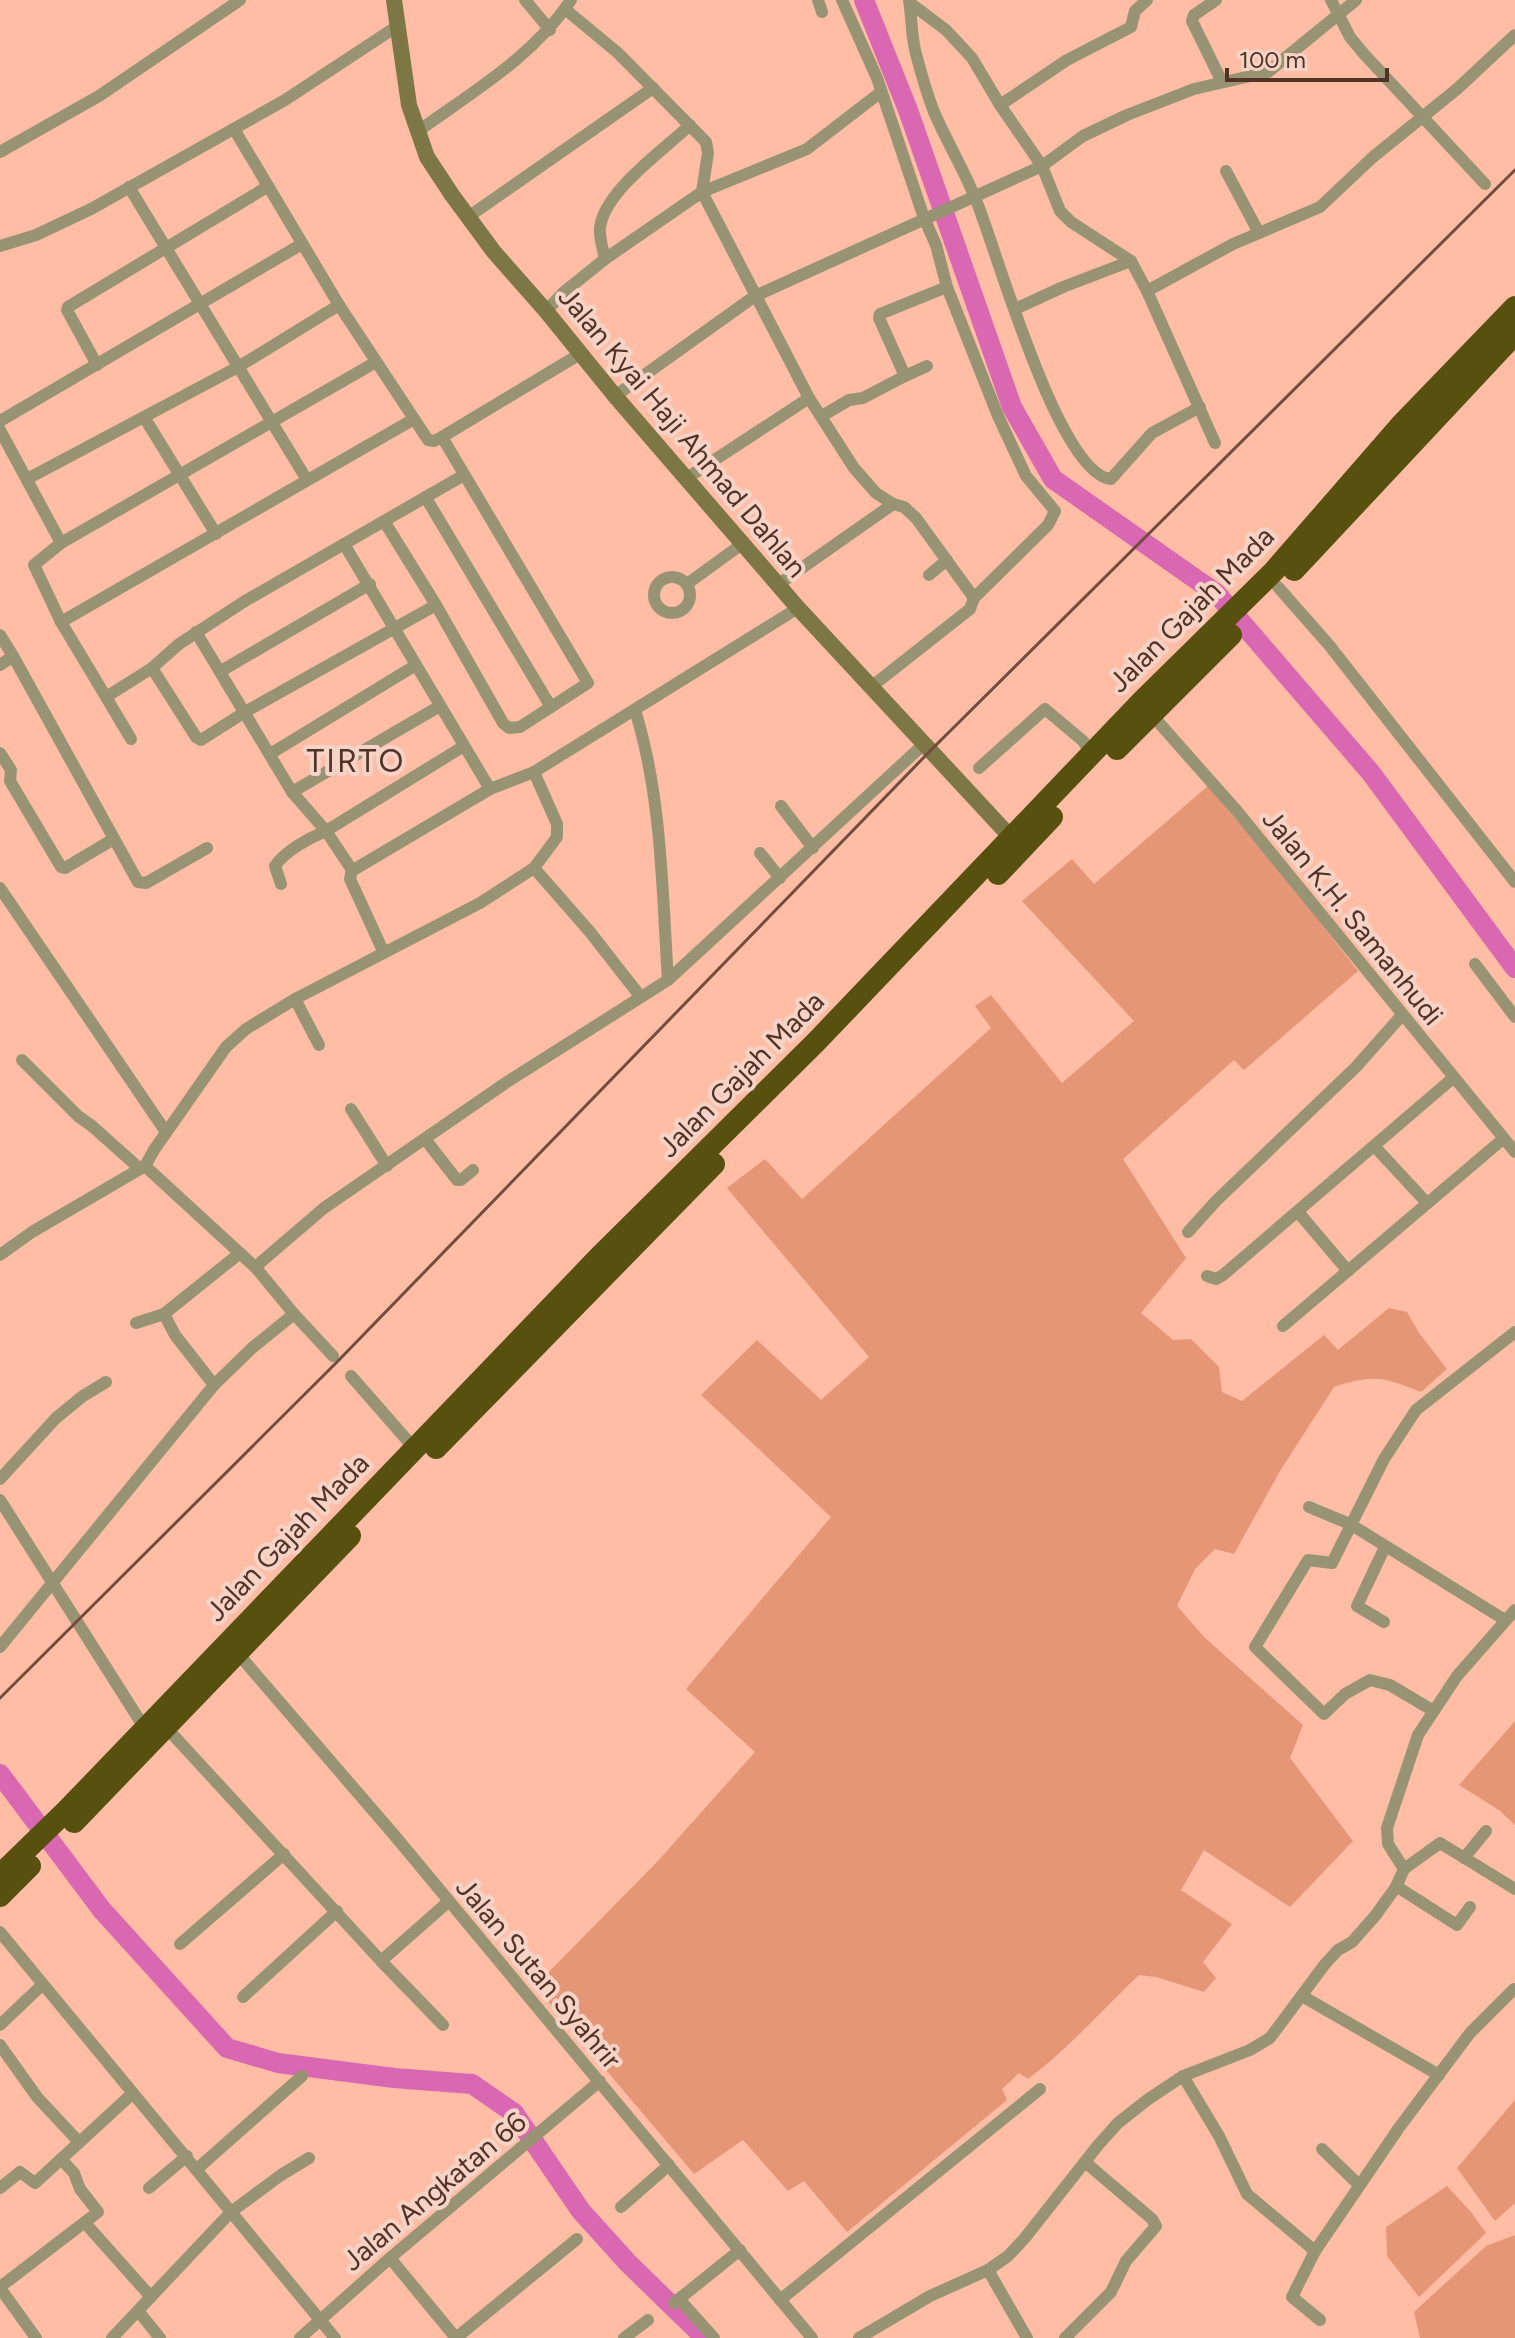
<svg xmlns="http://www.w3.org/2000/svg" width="1515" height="2338" font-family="Figtree,sans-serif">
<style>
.green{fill:#e49677}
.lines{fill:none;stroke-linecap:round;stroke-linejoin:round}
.river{stroke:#d967b1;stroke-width:20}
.street{stroke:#989473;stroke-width:12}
.secondary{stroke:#7d7745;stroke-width:16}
.highway{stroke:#58500e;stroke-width:22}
.rail{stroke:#724c3d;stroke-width:3}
.labels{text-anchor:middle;stroke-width:8;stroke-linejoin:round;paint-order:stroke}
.street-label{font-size:28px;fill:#533326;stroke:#f5d3c6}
.quarter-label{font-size:32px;letter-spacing:2px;fill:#533326;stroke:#f5d3c6}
</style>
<rect width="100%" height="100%" fill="#febda4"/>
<!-- green -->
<g class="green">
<path d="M1208 786 1283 875 1358 971 1244 1070 1234 1060 1123 1159 1186 1258 1141 1313 1173 1340 1191 1339 1219 1367 1222 1392 1242 1401 1324 1335 1338 1350 1389 1308 1407 1312 1419 1333 1447 1369 1421 1392C1383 1377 1374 1374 1334 1387L1280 1471 1234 1554 1215 1549 1195 1569 1177 1606 1204 1637 1303 1725 1290 1758 1353 1841 1290 1907 1204 1850 1181 1890 1232 1924 1203 1962 1216 1978 1204 1992 1156 1977 1139 1975C1102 2010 1068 2049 1028 2079L1019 2073 1002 2089 1007 2100 847 2232 804 2181 788 2191 743 2140 694 2174 535 1986 657 1862 755 1752 686 1689 831 1517 701 1395 757 1340 821 1400 869 1357 727 1188 765 1159 802 1199 991 1028 975 1006 991 995 1062 1083 1134 1021 1022 901 1072 859 1094 884Z"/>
<polygon points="1515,1721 1515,1825 1499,1810 1459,1785"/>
<polygon points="1515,2100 1515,2203 1495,2221 1457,2168"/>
<polygon points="1447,2186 1471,2212 1486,2233 1419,2297 1387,2256 1386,2227"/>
<polygon points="1515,2235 1515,2338 1420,2338 1414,2312 1486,2246"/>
</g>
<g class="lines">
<!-- river -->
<g class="river">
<polyline points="864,0 908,110 1012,407 1053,479 1217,594 1371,773 1515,968"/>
<polyline points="0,1774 102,1910 227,2048 278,2063 394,2078 472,2084 514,2113 581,2211 628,2263 705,2338"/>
</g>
<!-- street -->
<g class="street">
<polyline points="525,0 550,30"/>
<polyline points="818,0 822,12"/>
<polyline points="842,0 877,78 924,218 936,245 947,287 998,416 1026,476 1055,511 1048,525 974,598 970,609 871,687"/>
<path d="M909 0C912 18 911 36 916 54 921 73 927 94 934 112 947 142 964 170 976 200 996 248 1058 474 1111 479L1152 433 1200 407"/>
<polyline points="1216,0 1194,15 1192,21 1222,82"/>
<polyline points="1331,0 1350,37 1364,54 1485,184"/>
<polyline points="910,3 946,30 972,58 1000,105 1042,166 1060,211 1071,222 1131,261 1147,291 1233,244 1320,207 1373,157 1457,89 1515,35"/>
<polyline points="565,9 618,53 706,142 708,153 702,192 807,149 881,92"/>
<polyline points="1000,105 1067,60 1131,27 1135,11 1147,0"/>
<polyline points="234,129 339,305 428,440 434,441 442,437 580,354"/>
<path d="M417 132C472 92 533 57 571 0"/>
<polyline points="0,152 99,96 240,0"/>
<polyline points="1226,171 1259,233"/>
<polyline points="129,187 307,480"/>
<polyline points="468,217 653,88"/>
<polyline points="0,246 36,235 91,209 285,100 399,25"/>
<path d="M605 259C603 249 599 238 600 228 604 191 665 149 690 125"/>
<polyline points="1147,291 1215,443"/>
<polyline points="1015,309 1063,287 1131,261"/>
<polyline points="546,311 564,292 605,259 702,192 809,398"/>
<polyline points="376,362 61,543 34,565 61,622 106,697 152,668 179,644 245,601 464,475"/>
<polyline points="97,365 67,310 68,307 267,187"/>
<polyline points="905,376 927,366"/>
<polyline points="615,396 755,296 1042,166 1083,136 1127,115 1194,89 1268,72 1356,0"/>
<polyline points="822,416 849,400 863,398 905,376 879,318 880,314 947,287"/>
<polyline points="144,417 216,534"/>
<polyline points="0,421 302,244"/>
<polyline points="0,430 61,543"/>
<polyline points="687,478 809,398 854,468 876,493 893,504 904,507 916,518 974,598"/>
<polyline points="27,479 238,367 339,305"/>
<polyline points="426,498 551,707"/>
<polyline points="384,521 436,605 503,723 509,728 520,727 588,683 442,437"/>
<polyline points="344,544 490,789"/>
<polyline points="929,575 947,560"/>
<circle cx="672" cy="595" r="18"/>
<polyline points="687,584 742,544"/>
<polyline points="779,584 893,504"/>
<polyline points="1278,587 1329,645 1515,882"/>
<polyline points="61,622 414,419"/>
<polyline points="196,632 292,792 326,831 350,867 355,869 490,789 534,772 798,608"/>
<polyline points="0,635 13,656"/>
<polyline points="0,665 13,656 138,882 146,883 207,848"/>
<polyline points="152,668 196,737 201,740 245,712 436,605"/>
<polyline points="221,671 370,584"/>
<polyline points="106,697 131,739"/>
<path d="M635 710C662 797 662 890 668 980"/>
<polyline points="1152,715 1237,811 1515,1152"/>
<polyline points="0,753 11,770 10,781 61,867 65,868 112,840"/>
<polyline points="270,754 416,665"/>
<polyline points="979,768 1045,709 1083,741 1092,754"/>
<polyline points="292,792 440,706"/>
<polyline points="781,806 813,848"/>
<polyline points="760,853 780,878"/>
<polyline points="534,868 590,932 640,996"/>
<polyline points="352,869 350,879 384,953"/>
<path d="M281 884 275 866C285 851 309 838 326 831L464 746"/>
<polyline points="0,888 166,1132"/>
<polyline points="1475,964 1515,1017"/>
<polyline points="295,999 319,1045"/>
<polyline points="22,1060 78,1116 92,1126 139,1168"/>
<polyline points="351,1109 387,1166"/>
<polyline points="425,1139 457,1180 461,1180 473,1170"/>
<polyline points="1375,1147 1427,1203"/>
<polyline points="1298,1212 1348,1271"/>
<polyline points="1188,1232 1216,1201 1356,1067 1402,1015"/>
<polyline points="0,1255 32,1232 145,1166"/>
<polyline points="256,1268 145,1166 154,1150 226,1047 246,1029 295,999 480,903 534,868 557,837 557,824 534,772"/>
<polyline points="1207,1276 1216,1279 1223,1275 1453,1078"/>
<polyline points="164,1314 175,1335 214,1385"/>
<polyline points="294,1314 333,1356"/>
<polyline points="136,1323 164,1314 240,1253"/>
<polyline points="1283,1326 1503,1139"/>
<polyline points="351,1376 414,1448"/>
<polyline points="0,1479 56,1418 83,1396 106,1382"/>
<polyline points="0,1500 147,1732"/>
<polyline points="1309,1507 1350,1524 1505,1620"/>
<polyline points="1384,1622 1357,1606 1385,1547"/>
<polyline points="0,1647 214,1385 252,1348 294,1314 256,1268 261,1262 324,1208 507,1082 668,980 925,743"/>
<polyline points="234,1649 395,1836 812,2338"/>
<polyline points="1432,1710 1390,1685 1370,1680 1345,1694 1324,1714 1255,1647 1308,1560 1332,1563 1384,1459 1416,1410 1515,1332"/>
<polyline points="163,1724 381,1961 448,1902"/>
<polyline points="1464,1858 1486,1831"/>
<polyline points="1404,1869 1440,1843 1515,1889"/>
<polyline points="1396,1886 1457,1925 1470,1907"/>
<polyline points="0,1932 335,2338"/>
<polyline points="180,1944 284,1854"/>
<polyline points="381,1961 443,2025"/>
<polyline points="1302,1996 1439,2075"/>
<polyline points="243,1997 337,1911"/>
<polyline points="0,2025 42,1985"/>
<polyline points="0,2045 37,2097 78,2141"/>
<polyline points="1183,2076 1219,2136 1247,2194 1315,2251"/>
<polyline points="1322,2149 1359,2185"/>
<polyline points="197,2169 302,2076"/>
<polyline points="0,2188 20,2172 35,2183 133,2093"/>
<polyline points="149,2188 187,2156"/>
<polyline points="621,2207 669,2165"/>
<polyline points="86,2224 151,2297"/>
<polyline points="390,2258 456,2338"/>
<polyline points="988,2270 1027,2338"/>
<polyline points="0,2287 98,2212 80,2189 74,2173 61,2159"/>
<polyline points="0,2288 36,2338"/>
<polyline points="679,2299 714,2338"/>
<polyline points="780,2300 1040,2089"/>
<polyline points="674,2303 740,2250"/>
<polyline points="139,2312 160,2338"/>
<polyline points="1320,2320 1292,2297 1315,2251 1398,2129 1470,2033 1514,1989"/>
<polyline points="112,2338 231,2212 281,2175 309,2158"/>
<polyline points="300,2338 390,2258 600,2081"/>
<polyline points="456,2338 577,2239"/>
<polyline points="624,2338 648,2320"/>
<polyline points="859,2338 930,2296 988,2270 1008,2256 1024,2239 1099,2144 1118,2123 1147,2100 1183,2076 1250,2050 1270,2038 1325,1964 1338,1950 1352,1942 1375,1916 1396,1887 1404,1869 1388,1844 1387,1828 1418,1735 1457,1676 1515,1610"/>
<polyline points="1065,2338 1111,2292 1126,2261 1156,2226 1152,2219 1085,2162"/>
</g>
<!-- secondary -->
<polyline class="secondary" points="394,0 409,105 427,157 452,195 494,252 546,311 615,396 798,608 1018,845"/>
<!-- highway -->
<g class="highway">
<polyline points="1294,570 1515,334"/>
<polyline points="1117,749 1231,635"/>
<polyline points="998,874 1052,817"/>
<polyline points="436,1448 714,1164"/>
<polyline points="74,1822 350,1536"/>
<polyline points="0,1875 67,1810 602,1254 816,1042 1142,701 1274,571 1401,425 1515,307"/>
<polyline points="0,1896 30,1866"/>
</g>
<!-- rail -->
<polyline class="rail" points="0,1698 338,1361 931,750 1515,170"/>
</g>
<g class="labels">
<!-- street labels -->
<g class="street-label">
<text transform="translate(683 432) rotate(50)" y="10">Jalan Kyai Haji Ahmad Dahlan</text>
<text transform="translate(1191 609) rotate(-45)" y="10">Jalan Gajah Mada</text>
<text transform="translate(1353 917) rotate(51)" y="10">Jalan K.H. Samanhudi</text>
<text transform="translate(741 1074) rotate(-45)" y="10">Jalan Gajah Mada</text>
<text transform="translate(287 1537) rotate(-46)" y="10">Jalan Gajah Mada</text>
<text transform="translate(539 1973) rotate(50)" y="10">Jalan Sutan Syahrir</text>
<text transform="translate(434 2191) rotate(-40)" y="10">Jalan Angkatan 66</text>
</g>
<!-- quarter labels -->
<g class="quarter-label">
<text x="356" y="772">TIRTO</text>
</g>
</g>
<!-- scale -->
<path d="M1227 68v12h160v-12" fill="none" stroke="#533326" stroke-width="4"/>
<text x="1239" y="68" font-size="24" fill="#533326" stroke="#f5d3c6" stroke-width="6" paint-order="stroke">100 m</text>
</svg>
